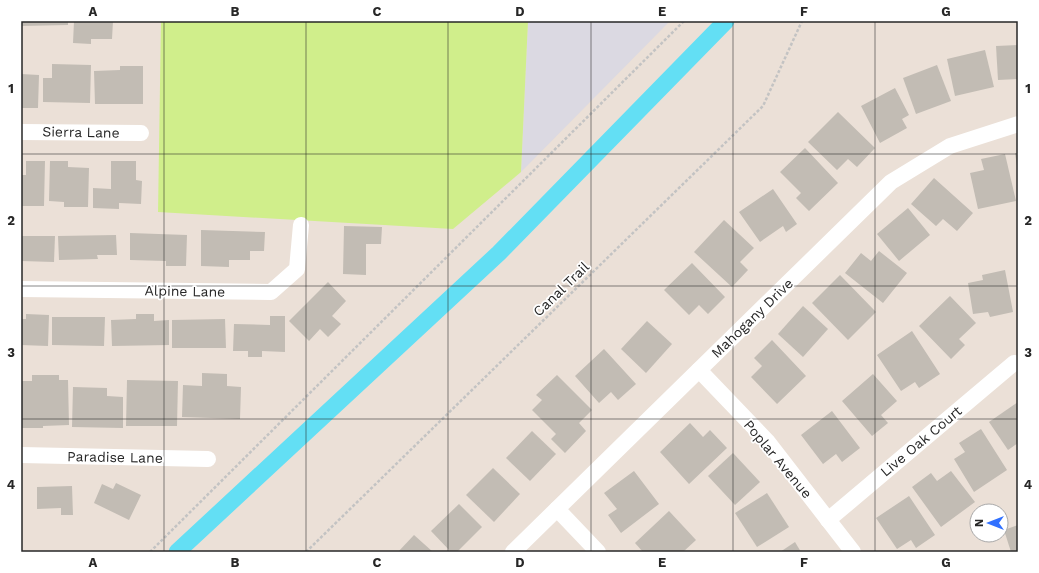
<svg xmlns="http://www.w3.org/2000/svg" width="1039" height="573" font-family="'Work Sans',sans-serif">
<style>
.industrial{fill:#dbd9e2}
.pitch{fill:#d0ee8b}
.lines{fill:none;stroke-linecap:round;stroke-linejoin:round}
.canal{stroke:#63dff4;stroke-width:17}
.building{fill:#c2bcb4}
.path{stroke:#c3c3c3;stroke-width:2.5;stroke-dasharray:3 2;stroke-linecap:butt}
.minor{stroke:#fff;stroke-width:16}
.grid{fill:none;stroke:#272727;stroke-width:1;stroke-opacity:0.55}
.labels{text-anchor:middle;stroke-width:3.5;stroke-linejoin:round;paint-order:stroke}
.street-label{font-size:14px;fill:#272727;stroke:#fff}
.neatline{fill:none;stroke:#272727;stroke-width:1.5}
.grid-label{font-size:13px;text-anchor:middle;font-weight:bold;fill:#272727}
</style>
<rect width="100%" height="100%" fill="#ebe0d7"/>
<!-- industrial -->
<polygon class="industrial" points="528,21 670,21 521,172"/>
<!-- pitch -->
<polygon class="pitch" points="161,21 528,21 521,172 453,229 158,212"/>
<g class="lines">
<!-- canal -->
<polyline class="canal" points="177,552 499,253 726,21"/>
</g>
<!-- building -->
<g class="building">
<polygon points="21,21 68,21 68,25 21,26"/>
<polygon points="74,21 113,21 112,39 91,39 91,44 73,43"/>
<polygon points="1018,45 1018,79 998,80 996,46"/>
<polygon points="985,50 994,87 955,96 947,59"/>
<polygon points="52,64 91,65 90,103 43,102 43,78 52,78"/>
<polygon points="937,65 951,101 916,114 903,78"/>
<polygon points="120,66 143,66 143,104 95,104 94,71 120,70"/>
<polygon points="21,74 39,75 38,108 21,108"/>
<polygon points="895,88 909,115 902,119 907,128 880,143 861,106"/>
<polygon points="838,112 875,148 857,167 848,159 837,170 808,142"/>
<polygon points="805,148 838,183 809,211 796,198 801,193 780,172"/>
<polygon points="1015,153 1018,153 1018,166 1017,166"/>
<polygon points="1005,154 1016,201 978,209 970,173 984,170 981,159"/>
<polygon points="26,161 45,161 44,206 21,206 21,175 26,175"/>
<polygon points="50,161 68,161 68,167 89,168 88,207 64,207 64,202 49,201"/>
<polygon points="111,161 136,161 136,180 142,181 141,204 119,203 119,209 93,208 93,188 111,189"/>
<polygon points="934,178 973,213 957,231 943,219 936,226 911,204"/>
<polygon points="773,189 797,224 786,232 783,226 760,242 739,212"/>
<polygon points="908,208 930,235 899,261 877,234"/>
<polygon points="724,220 754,248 740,262 748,270 732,287 694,252"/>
<polygon points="344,226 382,227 381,244 366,244 366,275 343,274"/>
<polygon points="201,230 265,232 264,251 250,251 250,260 229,260 229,267 201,266"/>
<polygon points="130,233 187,235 186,266 166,266 166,261 130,260"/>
<polygon points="116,235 117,255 97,255 98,259 59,260 58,236"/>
<polygon points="21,236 55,236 54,262 21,261"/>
<polygon points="879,251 907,273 883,303 845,273 861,253 871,261"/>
<polygon points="692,263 725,297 708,314 699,305 689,315 664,290"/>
<polygon points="1005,270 1013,312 990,317 988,312 973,314 968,283 983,280 982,275"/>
<polygon points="840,275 876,312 848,340 812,303"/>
<polygon points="328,282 346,301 332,316 341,324 328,337 320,329 309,341 289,321"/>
<polygon points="950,296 976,323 959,339 965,345 951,359 919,326"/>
<polygon points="803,306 828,329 803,357 778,334"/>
<polygon points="26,314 49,315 48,346 21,345 21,319 26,319"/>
<polygon points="136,314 154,314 154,321 169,320 169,345 112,346 111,320 136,319"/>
<polygon points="270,316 285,316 285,352 262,351 262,357 248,357 248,351 233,351 234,324 270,325"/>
<polygon points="52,317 105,317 104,346 52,345"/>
<polygon points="225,319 226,348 172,348 172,320"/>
<polygon points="647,321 672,344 646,373 621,349"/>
<polygon points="912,331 940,374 919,388 915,382 901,391 877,355"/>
<polygon points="772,340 806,376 777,404 751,377 762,366 754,358"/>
<polygon points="604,349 636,384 618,400 611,392 599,403 575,376"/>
<polygon points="202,373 227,374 227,386 241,387 240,419 182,417 183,385 202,386"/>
<polygon points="873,374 897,401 881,415 888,423 872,436 842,401"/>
<polygon points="32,375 59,375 59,380 68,380 69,425 43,426 43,428 22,428 21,381 32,381"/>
<polygon points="557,375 592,410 579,423 586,431 565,453 551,439 556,434 532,410 542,400 536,395"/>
<polygon points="127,380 178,381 177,426 126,426"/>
<polygon points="73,387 107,388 107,396 123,397 123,428 72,427"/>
<polygon points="1018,402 1018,443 1008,450 989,422"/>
<polygon points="832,411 860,448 842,462 836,454 823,464 801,435"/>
<polygon points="690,423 703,437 710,430 727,448 689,484 660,452"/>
<polygon points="981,429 1007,470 974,492 954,459 965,452 959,443"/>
<polygon points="532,431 556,454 530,481 506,458"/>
<polygon points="733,453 760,482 735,505 708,476"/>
<polygon points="493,468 520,494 494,522 466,495"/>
<polygon points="634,471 659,504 621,533 608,515 617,509 604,493"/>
<polygon points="951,471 975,502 941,527 912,487 931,473 937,481"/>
<polygon points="116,483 141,495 129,520 94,503 102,484 113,489"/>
<polygon points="72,486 73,515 61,515 61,508 37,509 37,487"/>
<polygon points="767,493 789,527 757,547 735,513"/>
<polygon points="909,496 935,535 916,548 911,540 897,549 876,518"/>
<polygon points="459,504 482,527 457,552 451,552 431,531"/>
<polygon points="669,511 696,540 683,552 643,552 635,543"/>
<polygon points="1018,525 1018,552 1011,552 1004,530"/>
<polygon points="414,535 433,552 398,552"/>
<polygon points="795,542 801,552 780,552"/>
</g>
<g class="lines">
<!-- path -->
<g class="path">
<polyline points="150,552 684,21"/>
<polyline points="306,552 763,106 802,21"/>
</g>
<!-- minor -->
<g class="minor">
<polyline points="21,132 141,133"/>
<polyline points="21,289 271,292 297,269 301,225"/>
<polyline points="699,370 767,441 853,552"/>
<polyline points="21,455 208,459"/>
<polyline points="557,509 598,552"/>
<polyline points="828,520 1014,363"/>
<polyline points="513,552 891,182 950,146 1018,124"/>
</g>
</g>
<!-- grid -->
<path class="grid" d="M164 21V552M306 21V552M448 21V552M591 21V552M733 21V552M875 21V552M21 154H1018M21 286H1018M21 419H1018"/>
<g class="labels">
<!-- street labels -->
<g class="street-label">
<text transform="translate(81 132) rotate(1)" y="5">Sierra Lane</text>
<text transform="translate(561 289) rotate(-44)" y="5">Canal Trail</text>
<text transform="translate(185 291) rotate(1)" y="5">Alpine Lane</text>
<text transform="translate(752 318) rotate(-44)" y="5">Mahogany Drive</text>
<text transform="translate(921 441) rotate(-40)" y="5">Live Oak Court</text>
<text transform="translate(115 457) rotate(1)" y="5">Paradise Lane</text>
<text transform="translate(778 459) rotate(50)" y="5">Poplar Avenue</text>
</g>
</g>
<!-- border -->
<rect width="1039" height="573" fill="none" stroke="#ffffff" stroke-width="44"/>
<!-- north arrow -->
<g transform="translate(989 523) rotate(270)"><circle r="19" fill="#ffffff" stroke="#a9a9a9"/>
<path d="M0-3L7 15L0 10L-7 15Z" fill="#3070ff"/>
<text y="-6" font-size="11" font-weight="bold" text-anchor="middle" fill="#272727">N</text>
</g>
<rect x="22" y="22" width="995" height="529" class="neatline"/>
<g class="grid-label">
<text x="93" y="16">A</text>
<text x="235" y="16">B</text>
<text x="377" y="16">C</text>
<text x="520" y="16">D</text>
<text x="662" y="16">E</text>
<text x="804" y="16">F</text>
<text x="946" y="16">G</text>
<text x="11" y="93">1</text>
<text x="1028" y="93">1</text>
<text x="11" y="225">2</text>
<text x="1028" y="225">2</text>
<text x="11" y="357">3</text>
<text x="1028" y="357">3</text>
<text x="11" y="489">4</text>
<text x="1028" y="489">4</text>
<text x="93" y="567">A</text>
<text x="235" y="567">B</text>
<text x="377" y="567">C</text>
<text x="520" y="567">D</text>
<text x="662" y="567">E</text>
<text x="804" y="567">F</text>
<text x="946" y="567">G</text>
</g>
</svg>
